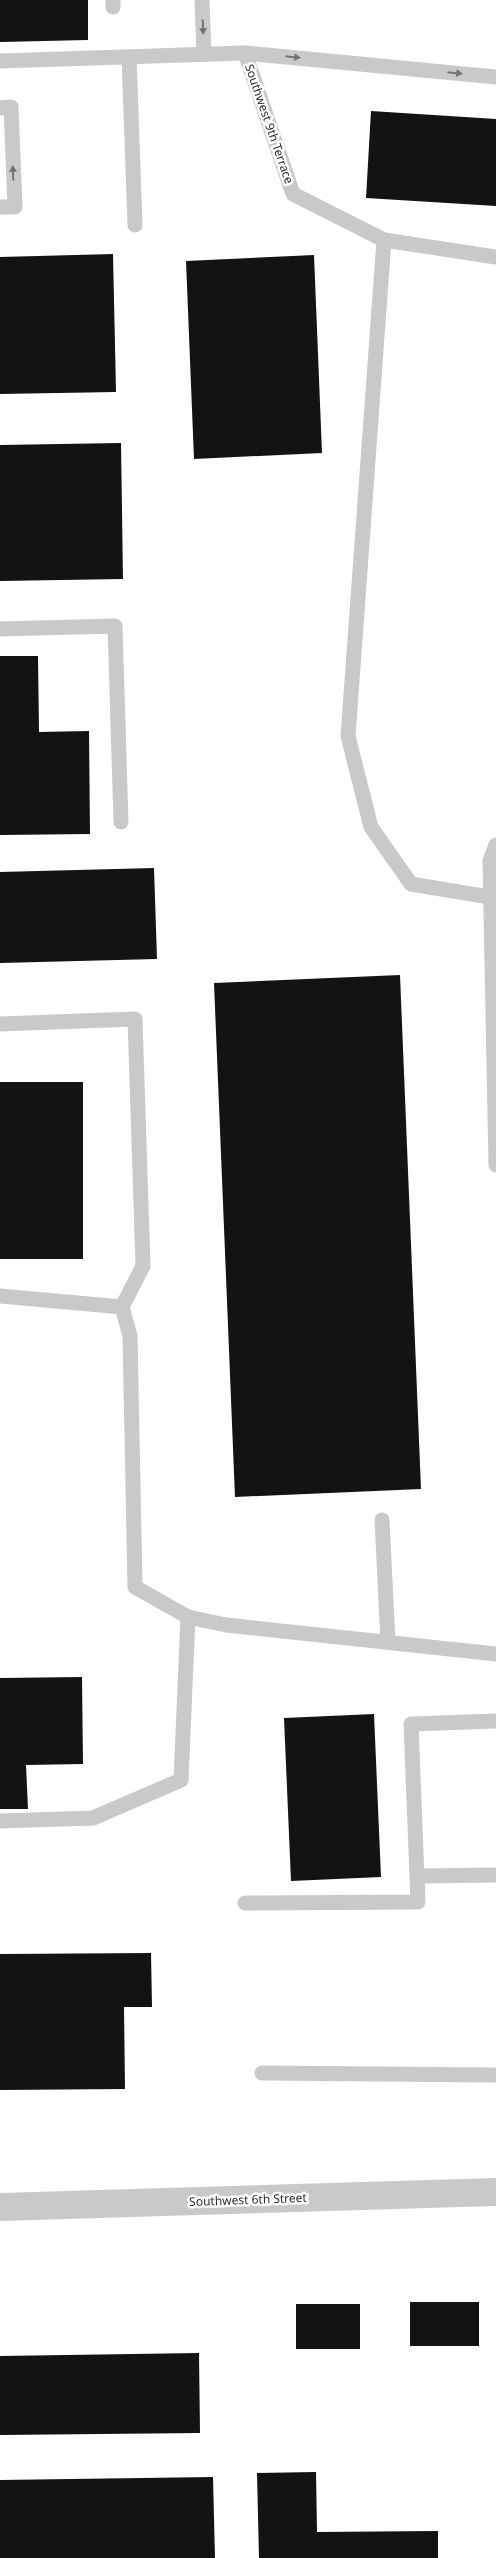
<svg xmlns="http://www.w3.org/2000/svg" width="496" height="2558" font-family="'Noto Sans',sans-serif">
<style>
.building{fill:#131313}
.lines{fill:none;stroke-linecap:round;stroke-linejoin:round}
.service{stroke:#c9c9c9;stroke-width:15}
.minor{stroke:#c9c9c9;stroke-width:28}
.oneway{fill:#737373}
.labels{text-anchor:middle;stroke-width:5;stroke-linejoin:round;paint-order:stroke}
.street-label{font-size:12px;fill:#2c2c2c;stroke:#fff}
</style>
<rect width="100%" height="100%" fill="#fff"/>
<!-- building -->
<g class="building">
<polygon points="0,0 88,0 88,40 0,42"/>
<polygon points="371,111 496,119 496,206 366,198"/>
<polygon points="113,254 116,392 0,394 0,257"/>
<polygon points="314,255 322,453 194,459 186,261"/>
<polygon points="121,443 123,579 0,581 0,445"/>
<polygon points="0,656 38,656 39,732 89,731 90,834 0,835"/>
<polygon points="154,868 157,959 0,963 0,872"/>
<polygon points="400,975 421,1489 235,1497 214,983"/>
<rect x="0" y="1082" width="83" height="177"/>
<polygon points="82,1677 83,1764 26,1765 28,1809 0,1809 0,1678"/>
<polygon points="374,1714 381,1877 291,1881 284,1718"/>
<polygon points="151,1953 152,2007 124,2007 125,2089 0,2090 0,1954"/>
<rect x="410" y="2302" width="69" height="44"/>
<rect x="296" y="2304" width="64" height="45"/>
<polygon points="199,2353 200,2433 0,2435 0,2356"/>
<polygon points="316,2472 317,2532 438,2531 438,2558 259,2558 257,2473"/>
<polygon points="213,2477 215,2558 0,2558 0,2480"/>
</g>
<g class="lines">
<!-- service -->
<g class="service">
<polyline points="113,0 113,7"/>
<polyline points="202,0 204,54"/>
<polyline points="245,53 496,77"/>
<polyline points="129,57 135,225"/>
<polyline points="0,61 245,53 293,194 384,240 496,257"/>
<polyline points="0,108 11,107 15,207 0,207"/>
<polyline points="384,240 348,736 371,827 411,884 496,898"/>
<polyline points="0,629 115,626 121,822"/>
<polyline points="496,845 490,861 496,1165"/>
<polyline points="0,1024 135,1019 143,1266 122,1307"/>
<polyline points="0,1296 122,1307 130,1336 135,1587 188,1617 226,1625 496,1654"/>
<polyline points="382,1520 388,1642"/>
<polyline points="0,1821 93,1818 181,1780 188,1617"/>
<polyline points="417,1876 496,1875"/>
<polyline points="245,1903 418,1902 411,1724 496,1721"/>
<polyline points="262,2073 496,2075"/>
</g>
<!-- minor -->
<polyline class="minor" points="0,2207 496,2192"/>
</g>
<!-- one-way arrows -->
<defs><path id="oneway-solid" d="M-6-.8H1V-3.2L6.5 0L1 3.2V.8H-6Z" transform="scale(1.25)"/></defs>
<g class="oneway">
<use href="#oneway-solid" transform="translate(203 27) rotate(88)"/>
<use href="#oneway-solid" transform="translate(293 57) rotate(6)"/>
<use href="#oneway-solid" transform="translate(455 73) rotate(6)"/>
<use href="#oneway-solid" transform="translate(13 173) rotate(-92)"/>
</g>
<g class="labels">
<!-- street labels -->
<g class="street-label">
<text transform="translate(269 124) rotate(71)" y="4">Southwest 9th Terrace</text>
<text transform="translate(248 2200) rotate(-2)" y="4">Southwest 6th Street</text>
</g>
</g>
</svg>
